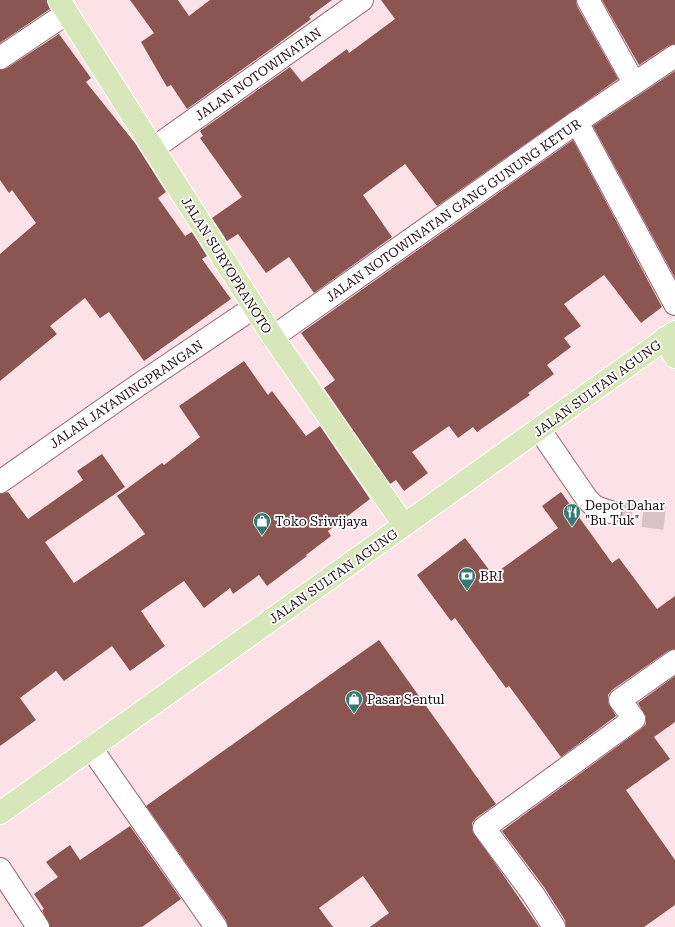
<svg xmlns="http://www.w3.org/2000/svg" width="675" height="927" font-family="'Roboto Serif',serif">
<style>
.building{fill:#8b5551}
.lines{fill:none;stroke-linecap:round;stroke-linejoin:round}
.minor-tunnel{stroke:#dbc2c7;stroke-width:22;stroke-dasharray:22 11;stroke-linecap:butt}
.minor-casing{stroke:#9c6472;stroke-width:24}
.major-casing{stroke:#fff;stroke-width:24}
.minor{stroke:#fff;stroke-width:22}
.major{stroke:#d7e7b9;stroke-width:22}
.labels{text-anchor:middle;stroke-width:3.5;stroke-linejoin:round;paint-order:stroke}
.street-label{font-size:13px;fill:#1f0a10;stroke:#fff}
.poi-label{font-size:13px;fill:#1f0a10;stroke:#fff;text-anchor:start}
</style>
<rect width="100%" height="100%" fill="#fce2e7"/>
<!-- building -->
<g class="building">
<polygon points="0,0 47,0 50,9 0,43"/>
<polygon points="130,0 178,0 189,16 210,0 332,0 309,17 311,19 275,46 187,109 171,85 167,87 141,42 154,33"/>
<polygon points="381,0 576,0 577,6 618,79 437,206 405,164 363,195 392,237 314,293 289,257 266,273 238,234 227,241 212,218 242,197 200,138 203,136 200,131 290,67 302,82 347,49 349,53 395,19"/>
<polygon points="602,0 675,0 675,44 668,46 639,65"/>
<polygon points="59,34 91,78 86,82 135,143 166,192 158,198 185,236 192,232 207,256 202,259 231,299 144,361 109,312 100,318 85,298 50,326 57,334 0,381 0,254 36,223 12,190 9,193 0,180 0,70 7,68"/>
<polygon points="675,71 675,278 593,126"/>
<polygon points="573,140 662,307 641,323 604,275 564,304 581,326 564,338 571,347 547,365 554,374 528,393 530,395 477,432 473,427 458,438 449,426 412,452 428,473 404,491 396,480 390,484 324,388 335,380 301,333"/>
<polygon points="244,361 268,395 272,391 306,436 320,426 370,499 328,531 331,536 306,555 307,556 267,586 259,575 233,594 230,588 204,608 184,581 141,611 165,646 130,671 112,646 64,681 56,671 20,698 36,720 0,746 0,494 8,492 28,519 83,480 77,471 102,454 125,487 45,542 74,583 145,534 117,496 162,463 164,465 200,437 179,406"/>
<polygon points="561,492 612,563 619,558 657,609 675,596 675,649 668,651 612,690 608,695 608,702 616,716 561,757 509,686 506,688 455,618 451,621 417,575 465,538 493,575 558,528 542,506"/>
<polygon points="379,640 496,804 476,818 472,823 472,830 539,927 370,927 389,913 363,876 319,908 333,927 228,927 226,920 146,806"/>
<polygon points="675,676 675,722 654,737 670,759 626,790 675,860 675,905 644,927 566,927 565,920 544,887 502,831 641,729 646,724 646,717 638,703"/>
<polygon points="130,826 181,899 142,927 50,927 42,910 44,909 34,894 58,877 46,862 70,845 80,860"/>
</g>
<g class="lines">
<!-- minor-tunnel -->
<polyline class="minor-tunnel" points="610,512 675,520"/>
<!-- minor casing -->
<g class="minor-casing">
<g id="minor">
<polyline points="588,0 634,83"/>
<polyline points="0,58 67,13"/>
<polyline points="577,122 675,304"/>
<polyline points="154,148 362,0"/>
<polyline points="273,337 577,122 675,56"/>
<polyline points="539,429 587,499 595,507 610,512"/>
<polyline points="0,482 137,386 253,308"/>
<polyline points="91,748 216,927"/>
<polyline points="0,869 38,927"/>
<polyline points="554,927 533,894 484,828 634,719 620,700 675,661"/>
</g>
</g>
<!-- major casing -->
<g class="major-casing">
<g id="major">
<polyline points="59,0 273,337 404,525"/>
<polyline points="665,338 675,357"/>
<polyline points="0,813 675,332"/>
</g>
</g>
<!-- minor -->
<use href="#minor" class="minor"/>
<!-- major -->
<use href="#major" class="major"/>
</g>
<!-- icons -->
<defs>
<g id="restaurant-pin" transform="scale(0.9)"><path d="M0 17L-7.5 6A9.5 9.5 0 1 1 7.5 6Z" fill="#347a70" stroke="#fff"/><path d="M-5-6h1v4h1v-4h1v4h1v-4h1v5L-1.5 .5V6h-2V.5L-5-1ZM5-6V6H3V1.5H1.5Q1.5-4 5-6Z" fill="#fff"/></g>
<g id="shop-pin" transform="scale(0.9)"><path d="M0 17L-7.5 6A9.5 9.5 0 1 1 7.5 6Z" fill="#347a70" stroke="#fff"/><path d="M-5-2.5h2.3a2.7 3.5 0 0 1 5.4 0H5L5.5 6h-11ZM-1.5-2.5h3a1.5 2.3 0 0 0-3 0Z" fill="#fff"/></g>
<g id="bank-pin" transform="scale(0.9)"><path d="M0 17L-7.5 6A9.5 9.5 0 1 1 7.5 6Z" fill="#347a70" stroke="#fff"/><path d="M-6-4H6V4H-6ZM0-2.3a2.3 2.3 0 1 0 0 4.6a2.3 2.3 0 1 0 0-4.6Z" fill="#fff"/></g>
</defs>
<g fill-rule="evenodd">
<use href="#restaurant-pin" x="572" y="512"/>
<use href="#shop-pin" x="262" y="521"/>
<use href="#bank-pin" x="467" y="576"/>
<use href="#shop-pin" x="354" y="699"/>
</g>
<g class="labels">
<!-- street labels -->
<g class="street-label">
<text transform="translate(258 74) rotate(-35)" y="5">JALAN NOTOWINATAN</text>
<text transform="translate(453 210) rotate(-35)" y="5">JALAN NOTOWINATAN GANG GUNUNG KETUR</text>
<text transform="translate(227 265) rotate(58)" y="5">JALAN SURYOPRANOTO</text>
<text transform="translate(597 388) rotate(-36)" y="5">JALAN SULTAN AGUNG</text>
<text transform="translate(126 394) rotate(-34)" y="5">JALAN JAYANINGPRANGAN</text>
<text transform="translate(333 576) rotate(-35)" y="5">JALAN SULTAN AGUNG</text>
</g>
<!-- poi labels -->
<g class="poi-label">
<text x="585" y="510">Depot Dahar<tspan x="585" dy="15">"Bu Tuk"</tspan></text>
<text x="275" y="526">Toko Sriwijaya</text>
<text x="480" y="581">BRI</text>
<text x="367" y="704">Pasar Sentul</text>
</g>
</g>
</svg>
